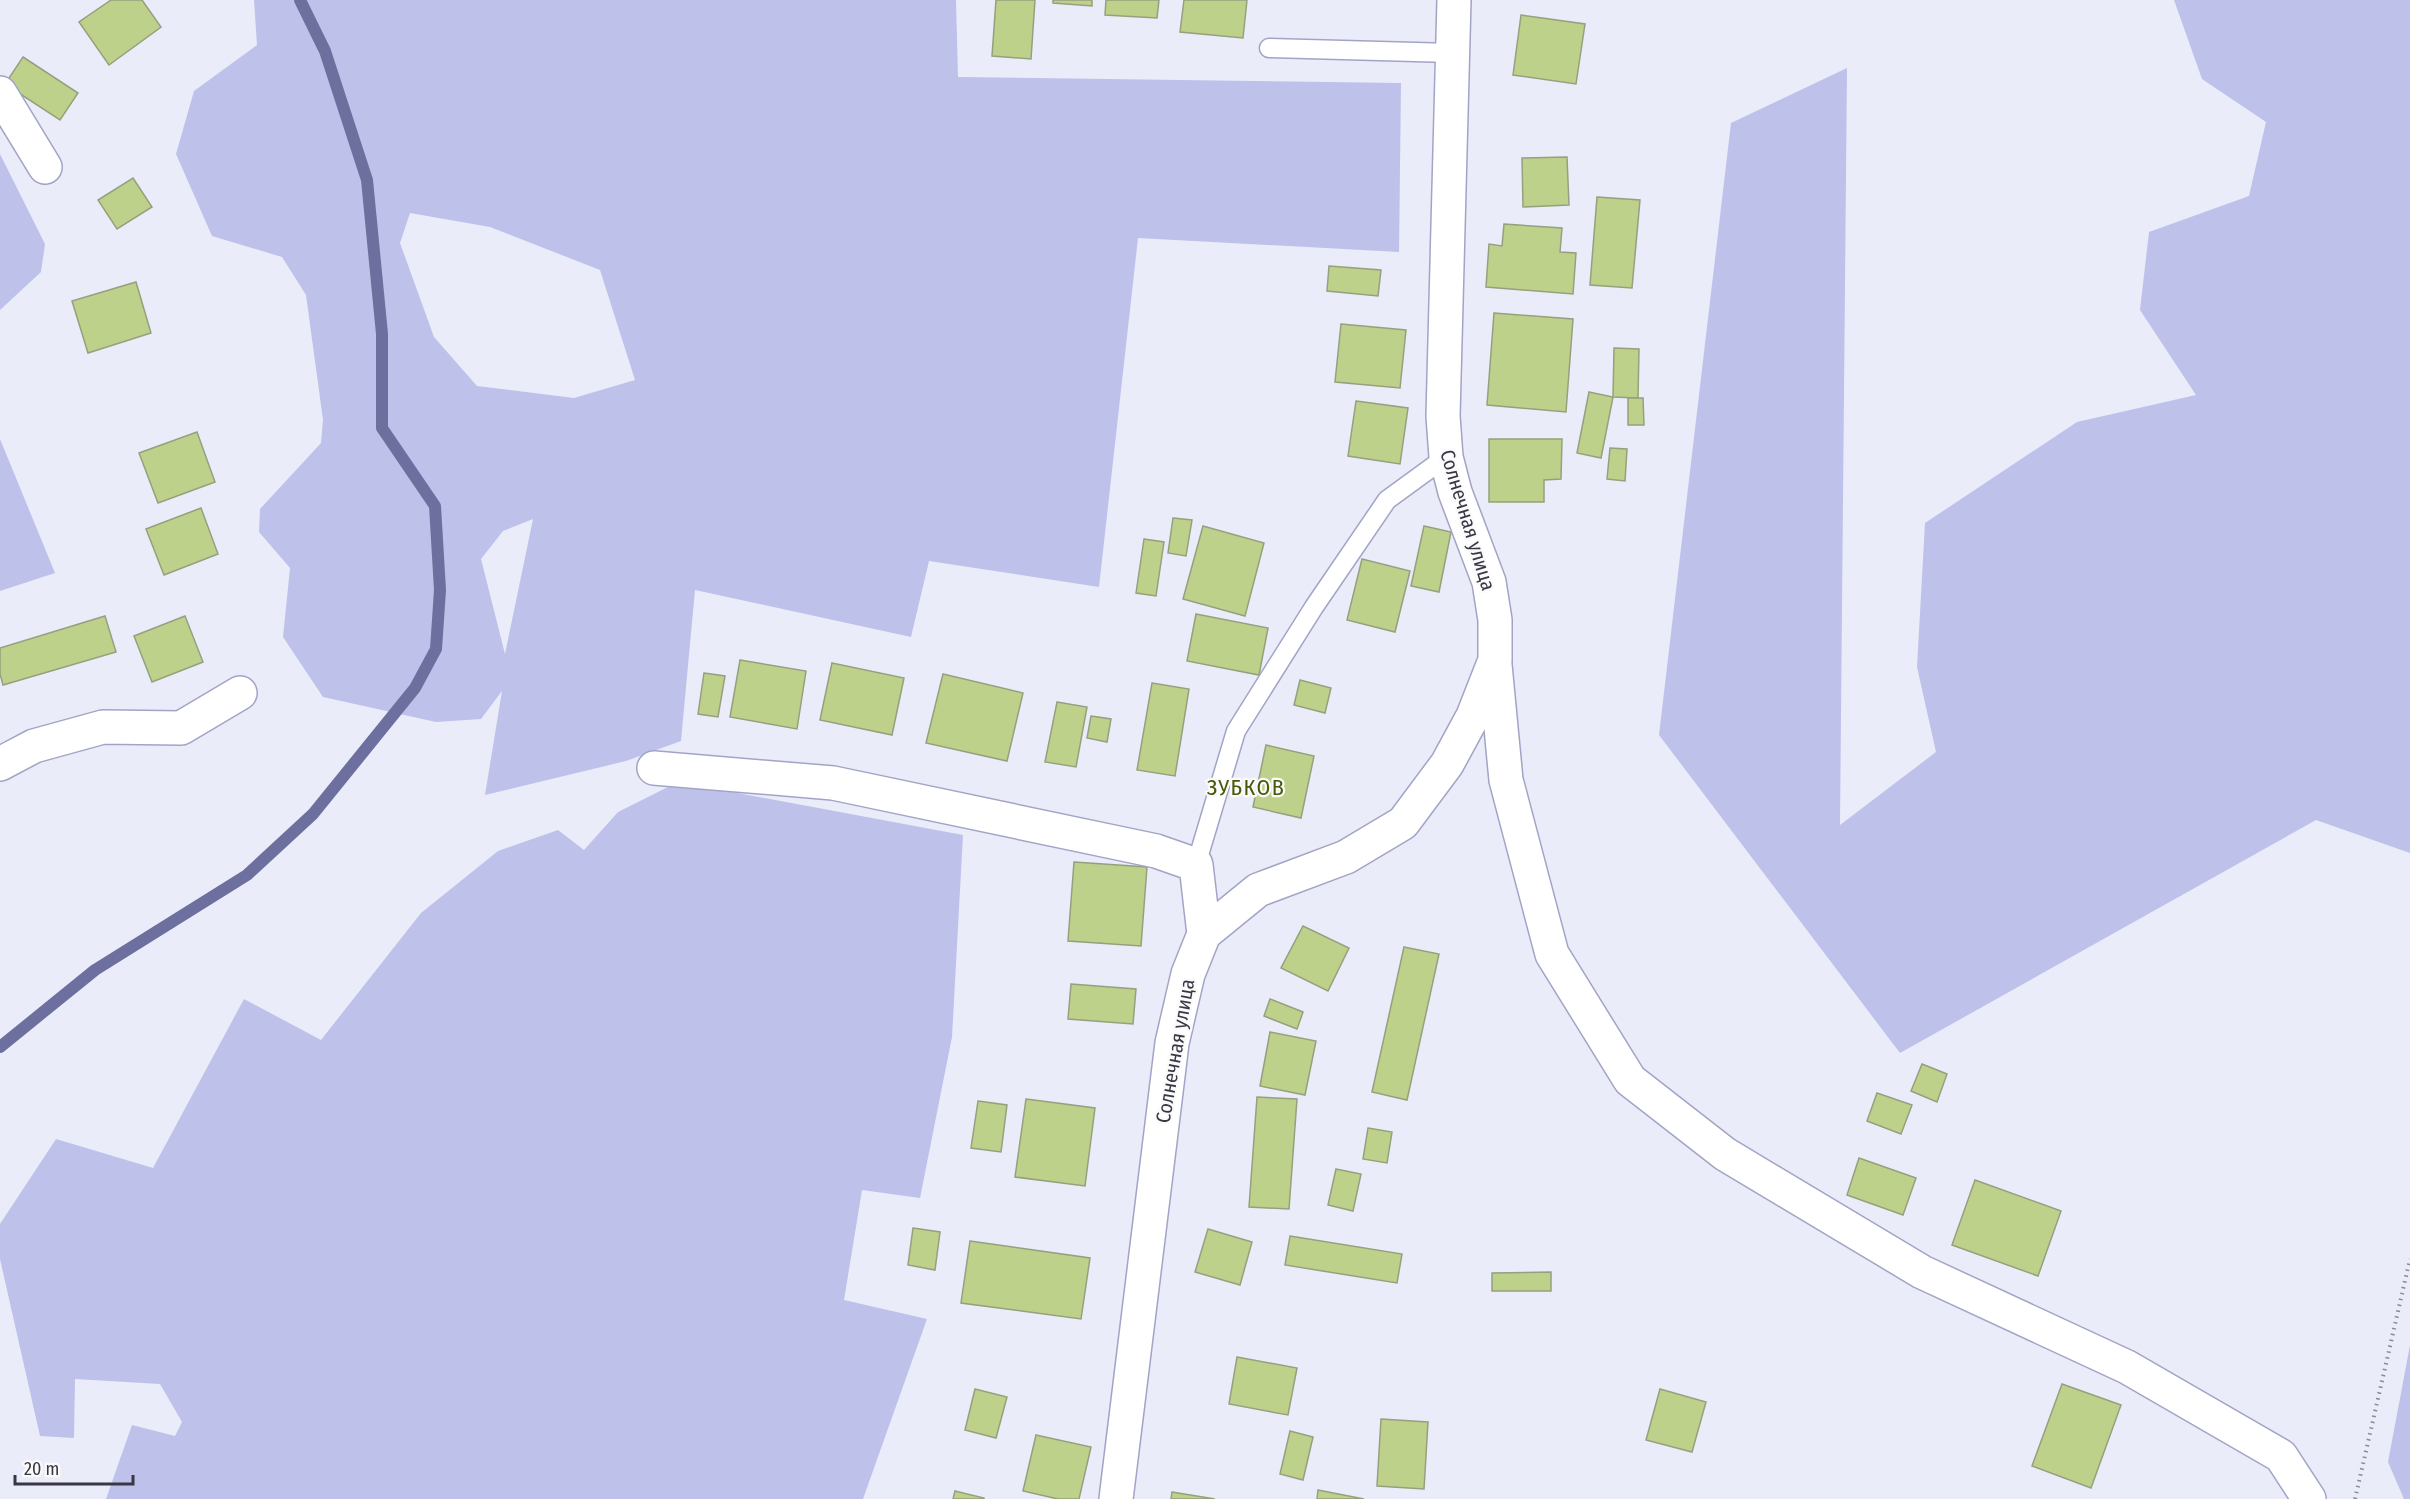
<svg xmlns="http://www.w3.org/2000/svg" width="2410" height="1499" font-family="'Fira Sans Condensed',sans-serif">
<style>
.green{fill:#bec1ea;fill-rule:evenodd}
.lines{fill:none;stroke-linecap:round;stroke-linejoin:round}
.stream{stroke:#6d6f9f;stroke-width:12}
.building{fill:#bed18b;stroke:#96a07e;stroke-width:1.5}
.service-casing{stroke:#a2a4c6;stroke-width:21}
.minor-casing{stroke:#a2a4c6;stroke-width:36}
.path{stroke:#8a8b99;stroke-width:4;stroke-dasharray:1.5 4.5;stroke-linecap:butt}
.service{stroke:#fff;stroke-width:18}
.minor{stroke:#fff;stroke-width:33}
.labels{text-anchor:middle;stroke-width:4.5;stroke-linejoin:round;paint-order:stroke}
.street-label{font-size:20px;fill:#373745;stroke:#fafafa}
.quarter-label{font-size:22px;letter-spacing:1.5px;fill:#495806;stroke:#fafafa}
</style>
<rect width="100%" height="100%" fill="#eaecfa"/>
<!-- green -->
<g class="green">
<path d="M254 0H956L958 77 1401 83 1399 252 1138 238 1099 587 929 561 911 637 695 590 681 741 626 761 485 795 502 691 481 719 436 722 323 697 283 637 290 568 259 532 260 509 321 443 323 420 306 295 282 257 212 236 176 154 194 91 257 45ZM410 213 490 227 600 270 635 380 574 398 477 386 434 337 400 243ZM533 519 505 654 481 559 503 531Z"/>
<polygon points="2174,0 2410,0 2410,853 2316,820 1900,1053 1659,735 1731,123 1847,68 1840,825 1936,752 1917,667 1925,523 2077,422 2196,395 2140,310 2149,232 2249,196 2266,122 2202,79"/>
<polygon points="0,154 45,244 41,272 0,310"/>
<polygon points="0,439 55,573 0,591"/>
<polygon points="678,782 963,835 952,1037 920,1198 862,1190 844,1300 927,1319 863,1499 106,1499 132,1425 175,1436 182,1422 160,1384 75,1379 74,1438 40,1436 0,1259 0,1224 56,1139 153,1168 244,999 321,1040 421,913 498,851 558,830 584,850 618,812"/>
<polygon points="2410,1345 2410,1499 2404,1499 2388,1462"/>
</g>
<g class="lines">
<!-- stream -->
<polyline class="stream" points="0,1047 95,970 247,875 313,814 415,688 436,649 440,590 435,506 382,428 382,334 367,180 325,51 300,0"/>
</g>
<!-- building -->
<g class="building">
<polygon points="111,0 142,0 161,27 109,65 79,22"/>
<polygon points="996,0 1035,0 1031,59 992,56"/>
<polygon points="1053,0 1092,0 1092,6 1053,3"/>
<polygon points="1106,0 1159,0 1157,18 1105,15"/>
<polygon points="1184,0 1247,0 1243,38 1180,32"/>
<polygon points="1521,15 1585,24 1576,84 1513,75"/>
<polygon points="23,57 78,93 60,120 5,84"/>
<polygon points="1567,157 1569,205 1523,207 1522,158"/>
<polygon points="133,178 152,207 117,229 98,200"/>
<polygon points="1597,197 1640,200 1632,288 1590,285"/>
<polygon points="1504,224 1562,228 1560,252 1576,253 1573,294 1486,287 1489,244 1502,246"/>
<polygon points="1329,266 1381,270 1378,296 1327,291"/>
<polygon points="136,282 151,333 88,353 72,301"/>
<polygon points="1494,313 1573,319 1566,412 1487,405"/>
<polygon points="1341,324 1406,330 1400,388 1335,382"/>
<polygon points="1614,348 1639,349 1638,398 1613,397"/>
<polygon points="1589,392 1613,397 1601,458 1577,453"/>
<polygon points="1628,398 1643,398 1644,425 1628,425"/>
<polygon points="1356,401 1408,408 1400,464 1348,456"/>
<polygon points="197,432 215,482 158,503 139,453"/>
<polygon points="1489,439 1562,439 1561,479 1544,480 1544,502 1489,502"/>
<polygon points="1610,448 1627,449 1625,481 1607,479"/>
<polygon points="201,508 218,554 164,575 146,529"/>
<polygon points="1173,518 1192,520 1186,556 1168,553"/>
<polygon points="1203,526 1264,543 1245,616 1183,599"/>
<polygon points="1424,526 1451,532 1439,592 1411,586"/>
<polygon points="1144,539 1164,542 1156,596 1136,593"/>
<polygon points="1362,559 1410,571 1395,632 1347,620"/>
<polygon points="1196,614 1268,628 1259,675 1187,661"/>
<polygon points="105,616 116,652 3,685 0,674 0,648"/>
<polygon points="185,616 203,662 152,682 134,636"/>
<polygon points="740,660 806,671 797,729 730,717"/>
<polygon points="832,663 904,678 892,735 820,720"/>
<polygon points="704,673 725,676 718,717 698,714"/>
<polygon points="943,674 1023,693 1007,761 926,743"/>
<polygon points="1300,680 1331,688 1325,713 1294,705"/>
<polygon points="1152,683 1189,689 1175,776 1137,770"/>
<polygon points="1057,702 1087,707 1076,767 1045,762"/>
<polygon points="1091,716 1111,719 1107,742 1087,738"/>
<polygon points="1266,745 1314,756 1301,818 1253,807"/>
<polygon points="1074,862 1147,867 1141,946 1068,941"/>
<polygon points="1303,926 1349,948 1328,991 1281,968"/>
<polygon points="1404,947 1439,954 1407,1100 1372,1092"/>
<polygon points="1071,984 1136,989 1133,1024 1068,1019"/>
<polygon points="1270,999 1303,1012 1297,1029 1264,1016"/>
<polygon points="1270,1032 1316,1041 1305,1095 1260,1086"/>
<polygon points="1922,1064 1947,1074 1937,1102 1911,1091"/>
<polygon points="1877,1093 1912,1105 1901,1134 1867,1121"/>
<polygon points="1257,1097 1297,1099 1289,1209 1249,1207"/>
<polygon points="1026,1099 1095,1108 1085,1186 1015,1177"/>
<polygon points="978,1101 1007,1105 1001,1152 971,1148"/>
<polygon points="1368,1128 1392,1132 1387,1163 1363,1159"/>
<polygon points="1859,1158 1916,1178 1903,1215 1847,1195"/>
<polygon points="1336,1169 1361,1174 1353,1211 1328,1205"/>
<polygon points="1975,1180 2061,1211 2038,1276 1952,1245"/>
<polygon points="913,1228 940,1232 935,1270 908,1265"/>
<polygon points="1208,1229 1252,1242 1240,1285 1195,1272"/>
<polygon points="1290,1236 1402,1254 1397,1283 1285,1265"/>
<polygon points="970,1241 1090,1258 1081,1319 961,1303"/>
<polygon points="1551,1272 1551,1291 1492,1291 1492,1273"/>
<polygon points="1237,1357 1297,1368 1288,1415 1229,1404"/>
<polygon points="2062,1384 2121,1405 2091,1488 2032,1466"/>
<polygon points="975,1389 1007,1397 996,1438 965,1430"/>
<polygon points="1660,1389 1706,1402 1692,1452 1646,1440"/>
<polygon points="1381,1419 1428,1422 1424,1489 1377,1486"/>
<polygon points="1290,1431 1313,1437 1303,1480 1280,1474"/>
<polygon points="1036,1435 1091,1447 1079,1499 1058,1499 1023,1491"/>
<polygon points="1318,1490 1364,1499 1317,1499"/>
<polygon points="955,1491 984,1498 984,1499 953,1499"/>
<polygon points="1172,1492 1215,1499 1171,1499"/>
</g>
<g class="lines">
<!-- service casing -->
<g class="service-casing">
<g id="service">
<polyline points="1269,48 1452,53"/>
<polyline points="1196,865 1236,731 1314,607 1387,500 1446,457"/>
</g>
</g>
<!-- minor casing -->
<g class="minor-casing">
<g id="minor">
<polyline points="0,93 45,167"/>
<polyline points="1495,665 1506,780 1552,954 1630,1080 1725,1154 1922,1272 2127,1367 2281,1456 2309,1499"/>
<polyline points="0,764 34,746 103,727 181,728 240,693"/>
<polyline points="654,768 833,783 1156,851 1196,865 1204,934"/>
<polyline points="1116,1499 1172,1043 1188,974 1204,934 1258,890 1346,857 1403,823 1447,764 1473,716 1495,660 1495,620 1489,582 1455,492 1446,457 1443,416 1454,0"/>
</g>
</g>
<!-- path -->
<polyline class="path" points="2355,1499 2410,1259"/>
<!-- service -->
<use href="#service" class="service"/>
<!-- minor -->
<use href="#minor" class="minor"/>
</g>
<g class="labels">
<!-- street labels -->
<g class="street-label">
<text transform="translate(1468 520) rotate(73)" y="7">Солнечная улица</text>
<text transform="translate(1175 1051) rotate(-80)" y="7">Солнечная улица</text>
</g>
<!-- quarter labels -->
<g class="quarter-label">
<text x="1246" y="795">ЗУБКОВ</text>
</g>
</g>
<!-- scale -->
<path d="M15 1475v9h118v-9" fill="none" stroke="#373745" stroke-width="3"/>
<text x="24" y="1475" font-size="18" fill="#373745" stroke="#fafafa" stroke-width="4.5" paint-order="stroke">20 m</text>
</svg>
